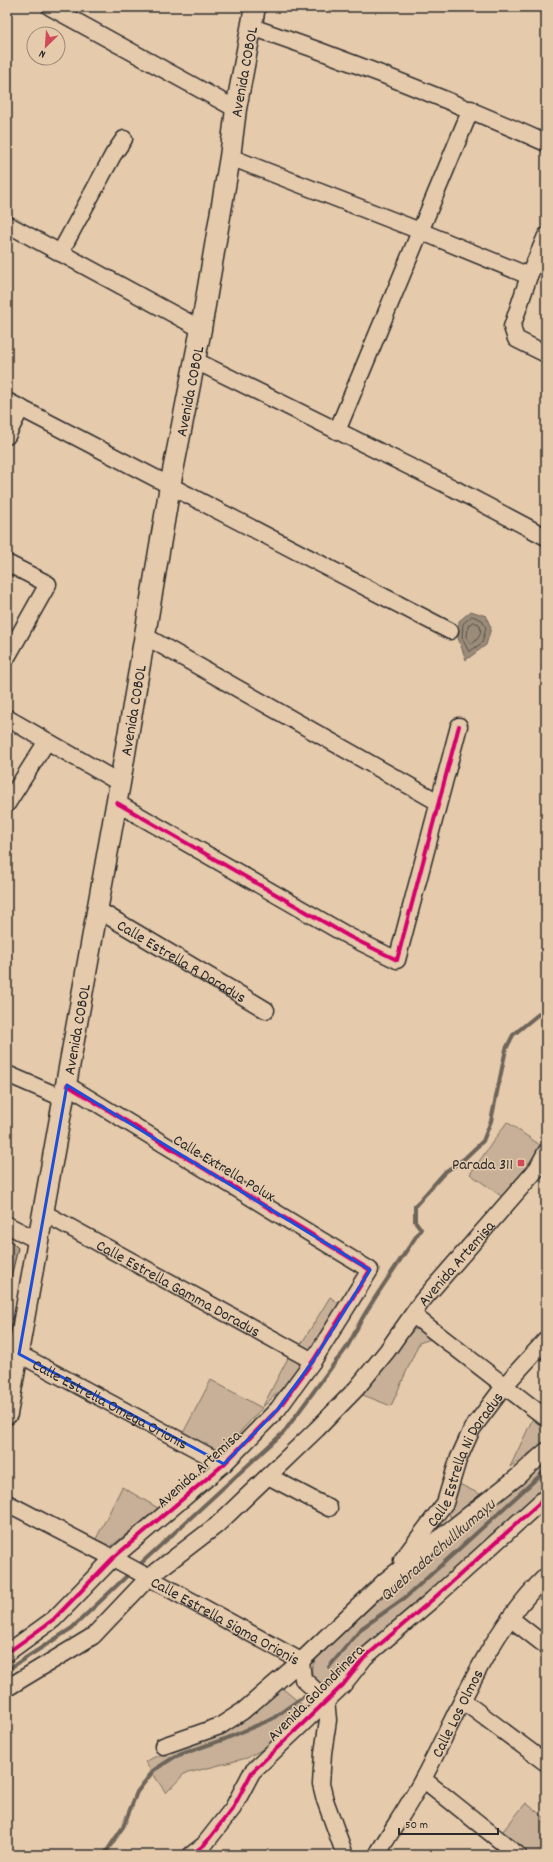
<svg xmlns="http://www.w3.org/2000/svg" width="553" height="1862" font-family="Dekko,sans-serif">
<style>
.green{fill:#c7b097;stroke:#796e61}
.water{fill:#9b8b79;stroke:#6e655a}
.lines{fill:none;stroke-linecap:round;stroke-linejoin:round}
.shore{stroke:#58514a;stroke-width:1}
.stream{stroke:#6e655a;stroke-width:4}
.building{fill:#b19e88;stroke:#2b2b2b}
.minor-casing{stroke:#2b2b2b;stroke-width:19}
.major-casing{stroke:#2b2b2b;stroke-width:23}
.minor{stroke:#e5caac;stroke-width:16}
.major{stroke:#e5caac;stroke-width:20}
.cycleway-casing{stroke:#e5caac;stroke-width:6}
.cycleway{stroke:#d6006c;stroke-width:4}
.marked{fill:none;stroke:#1d4ed8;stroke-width:3;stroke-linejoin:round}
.poi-dot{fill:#d1495b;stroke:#e5caac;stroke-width:1.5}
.labels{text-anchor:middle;stroke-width:3;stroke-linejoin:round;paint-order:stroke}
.street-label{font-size:16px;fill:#2b2b2b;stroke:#e5caac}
.poi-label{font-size:16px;fill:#2b2b2b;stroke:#e5caac;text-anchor:end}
.water-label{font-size:17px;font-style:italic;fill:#413e3b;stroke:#e5caac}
</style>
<rect width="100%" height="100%" fill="#e5caac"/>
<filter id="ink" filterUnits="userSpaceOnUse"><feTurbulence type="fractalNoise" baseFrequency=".025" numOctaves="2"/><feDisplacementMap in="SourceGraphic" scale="8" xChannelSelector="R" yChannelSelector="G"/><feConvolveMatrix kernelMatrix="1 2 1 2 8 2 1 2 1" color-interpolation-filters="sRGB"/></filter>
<g filter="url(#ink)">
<!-- green -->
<g class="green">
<polygon points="507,1122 541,1146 504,1198 470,1174"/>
<polygon points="330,1297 341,1305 309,1352 300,1346"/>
<polygon points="416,1329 431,1339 419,1343 391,1406 363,1395 409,1334"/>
<polygon points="289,1356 304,1366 262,1408 220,1454 183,1433 211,1380 262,1408"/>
<polygon points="534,1416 546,1428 546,1441 510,1467"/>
<path d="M546 1459V1491L406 1615 352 1656 336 1681 328 1685 322 1686C316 1681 311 1676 312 1668 316 1653 340 1635 351 1625 414 1567 485 1519 546 1459Z"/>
<polygon points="459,1484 484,1496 457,1517 450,1517 449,1511"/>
<polygon points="122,1487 158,1508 109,1548 95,1541"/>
<polygon points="282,1688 306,1708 282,1738 247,1758 184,1774 166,1793 145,1762 180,1744 236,1726"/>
<polygon points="526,1803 546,1819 546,1855 530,1855 502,1832"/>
</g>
<!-- water -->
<polygon class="water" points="471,611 486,616 491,628 486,645 466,660 458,638 459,621"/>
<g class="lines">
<!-- shore -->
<g class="shore">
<polygon points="472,616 482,620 486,628 482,643 469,652 462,638 463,624"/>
<path d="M473 622 479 624C483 632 479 640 471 644L467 637 468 626Z"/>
</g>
<!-- stream -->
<g class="stream">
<path d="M137 1567 284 1432 336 1361C349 1348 354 1333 363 1317 381 1287 402 1258 421 1229L415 1221V1206L445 1172 464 1159 483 1141 491 1121 506 1049 513 1035 546 1008"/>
<polyline points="329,1667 362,1628 406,1597 546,1470"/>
<polyline points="7,1670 72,1628 130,1573"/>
<polyline points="104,1855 123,1827 137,1792 154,1770 176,1756 225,1739 272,1719 304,1696"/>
</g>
</g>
<!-- building -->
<polygon class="building" points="7,1237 18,1248 11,1277 7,1277"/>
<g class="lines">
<!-- minor casing -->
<g class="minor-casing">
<g id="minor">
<polyline points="50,7 236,109"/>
<path d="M252 27C352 61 450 100 546 143"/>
<polyline points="230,157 420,231 529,276"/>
<polyline points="7,224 201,329"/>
<polyline points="546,236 529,276 512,327 516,339 546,354"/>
<polyline points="60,253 113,155 124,139"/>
<polyline points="194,360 453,488 546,537"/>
<polyline points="7,401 450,631"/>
<polyline points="337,431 471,109"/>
<polyline points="7,436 21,408"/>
<polyline points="7,563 48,584 7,657"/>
<polyline points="145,636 438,802"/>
<polyline points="7,718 120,783"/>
<polyline points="117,803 350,937 397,960 459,726"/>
<polyline points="7,804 47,741"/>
<path id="s1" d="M98 910 266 1010"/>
<polyline points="7,1074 65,1099"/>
<path id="s2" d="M44 1213 313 1361"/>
<polyline points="7,1225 39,1241"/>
<polyline points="413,1315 546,1418"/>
<path id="s3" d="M19 1354 224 1464"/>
<polyline points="268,1476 329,1508"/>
<path id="s4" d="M7 1503 113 1558 301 1661"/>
<path id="s5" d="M402 1560 445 1503 458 1460 472 1429 505 1385 546 1340"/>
<polyline points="510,1618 546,1646"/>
<polyline points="7,1653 54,1619 113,1558 224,1464 278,1409 313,1361 370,1270 67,1085"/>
<polyline points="301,1661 303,1679 326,1700 328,1720 323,1753 321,1784 325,1800 345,1855"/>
<path id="s6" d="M7 1688 93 1636 148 1578 217 1525 317 1429 356 1389 387 1351 422 1301 537 1169 546 1152"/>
<polyline points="463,1701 546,1763"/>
<polyline points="163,1746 220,1726 243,1711 301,1661 386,1580 516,1478 546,1451"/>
<polyline points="423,1779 518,1855"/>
<polyline points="191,1855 204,1845 233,1808 252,1772 343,1685 365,1657 432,1600 546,1497"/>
<path id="s7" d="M377 1855C392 1829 410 1804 424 1777 460 1709 489 1631 546 1576"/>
</g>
</g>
<!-- major casing -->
<g class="major-casing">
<g id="major">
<path id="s8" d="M7 1414 120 783 170 486 201 329 230 157 236 109 255 7"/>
</g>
</g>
<!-- minor -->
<use href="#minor" class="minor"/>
<!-- major -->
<use href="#major" class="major"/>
<!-- cycleway casing -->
<g class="cycleway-casing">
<g id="cycleway">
<polyline points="117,803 350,937 397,960 459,726"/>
<polyline points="7,1653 54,1619 113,1558 224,1464 278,1409 313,1361 370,1270 67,1085"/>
<polyline points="191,1855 204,1845 233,1808 252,1772 343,1685 365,1657 432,1600 546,1497"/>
</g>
</g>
<!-- cycleway -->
<use href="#cycleway" class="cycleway"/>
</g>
</g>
<!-- marked area -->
<path class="marked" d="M67 1085 370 1270 313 1361 278 1409 224 1464 19 1354Z"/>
<!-- markers -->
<rect class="poi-dot" x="517" y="1159" width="8" height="8" rx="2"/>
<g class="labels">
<!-- street labels -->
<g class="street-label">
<text dy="6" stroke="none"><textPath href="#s8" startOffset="1363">Avenida COBOL</textPath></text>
<text dy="6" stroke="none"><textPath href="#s8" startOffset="1039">Avenida COBOL</textPath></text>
<text dy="6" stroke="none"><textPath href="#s8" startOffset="715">Avenida COBOL</textPath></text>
<text dy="6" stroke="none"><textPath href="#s1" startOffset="98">Calle Estrella R Doradus</textPath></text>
<text dy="6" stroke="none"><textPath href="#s8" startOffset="391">Avenida COBOL</textPath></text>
<text transform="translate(225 1167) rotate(31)" y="6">Calle Extrella Polux</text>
<text dy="6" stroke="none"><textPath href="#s6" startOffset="623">Avenida Artemisa</textPath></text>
<text dy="6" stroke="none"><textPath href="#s2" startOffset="154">Calle Estrella Gamma Doradus</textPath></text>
<text dy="6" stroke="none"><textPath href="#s3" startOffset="104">Calle Estrella Omega Orionis</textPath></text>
<text dy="6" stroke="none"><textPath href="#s5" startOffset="120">Calle Estrella Ni Doradus</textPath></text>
<text transform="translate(198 1468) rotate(-42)" y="6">Avenida Artemisa</text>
<text dy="6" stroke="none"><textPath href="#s4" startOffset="248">Calle Estrella Sigma Orionis</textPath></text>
<text transform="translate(315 1692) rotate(-45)" y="6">Avenida Golondrinera</text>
<text dy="6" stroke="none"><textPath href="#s7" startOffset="163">Calle Los Olmos</textPath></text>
</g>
<!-- poi labels -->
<g class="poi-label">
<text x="513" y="1169">Parada 311</text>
</g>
<!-- water labels -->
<g class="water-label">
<text transform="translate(437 1549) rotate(-41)" y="6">Quebrada Chullkumayu</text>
</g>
</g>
<!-- margin -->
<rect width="553" height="1862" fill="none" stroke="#e5caac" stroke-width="24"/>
<rect x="12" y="12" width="529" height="1838" fill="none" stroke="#2b2b2b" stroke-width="1.5" filter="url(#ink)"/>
<!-- north arrow -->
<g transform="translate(46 46) rotate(205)"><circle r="19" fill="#e5caac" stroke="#9b8a78"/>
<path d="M0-3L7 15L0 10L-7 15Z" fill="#d1495b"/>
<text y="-6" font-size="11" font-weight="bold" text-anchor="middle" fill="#2b2b2b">N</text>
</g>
<!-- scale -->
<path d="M399 1828v6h99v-6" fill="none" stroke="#2b2b2b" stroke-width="2"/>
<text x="405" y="1828" font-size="12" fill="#2b2b2b" stroke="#e5caac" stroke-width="3" paint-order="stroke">50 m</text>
</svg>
